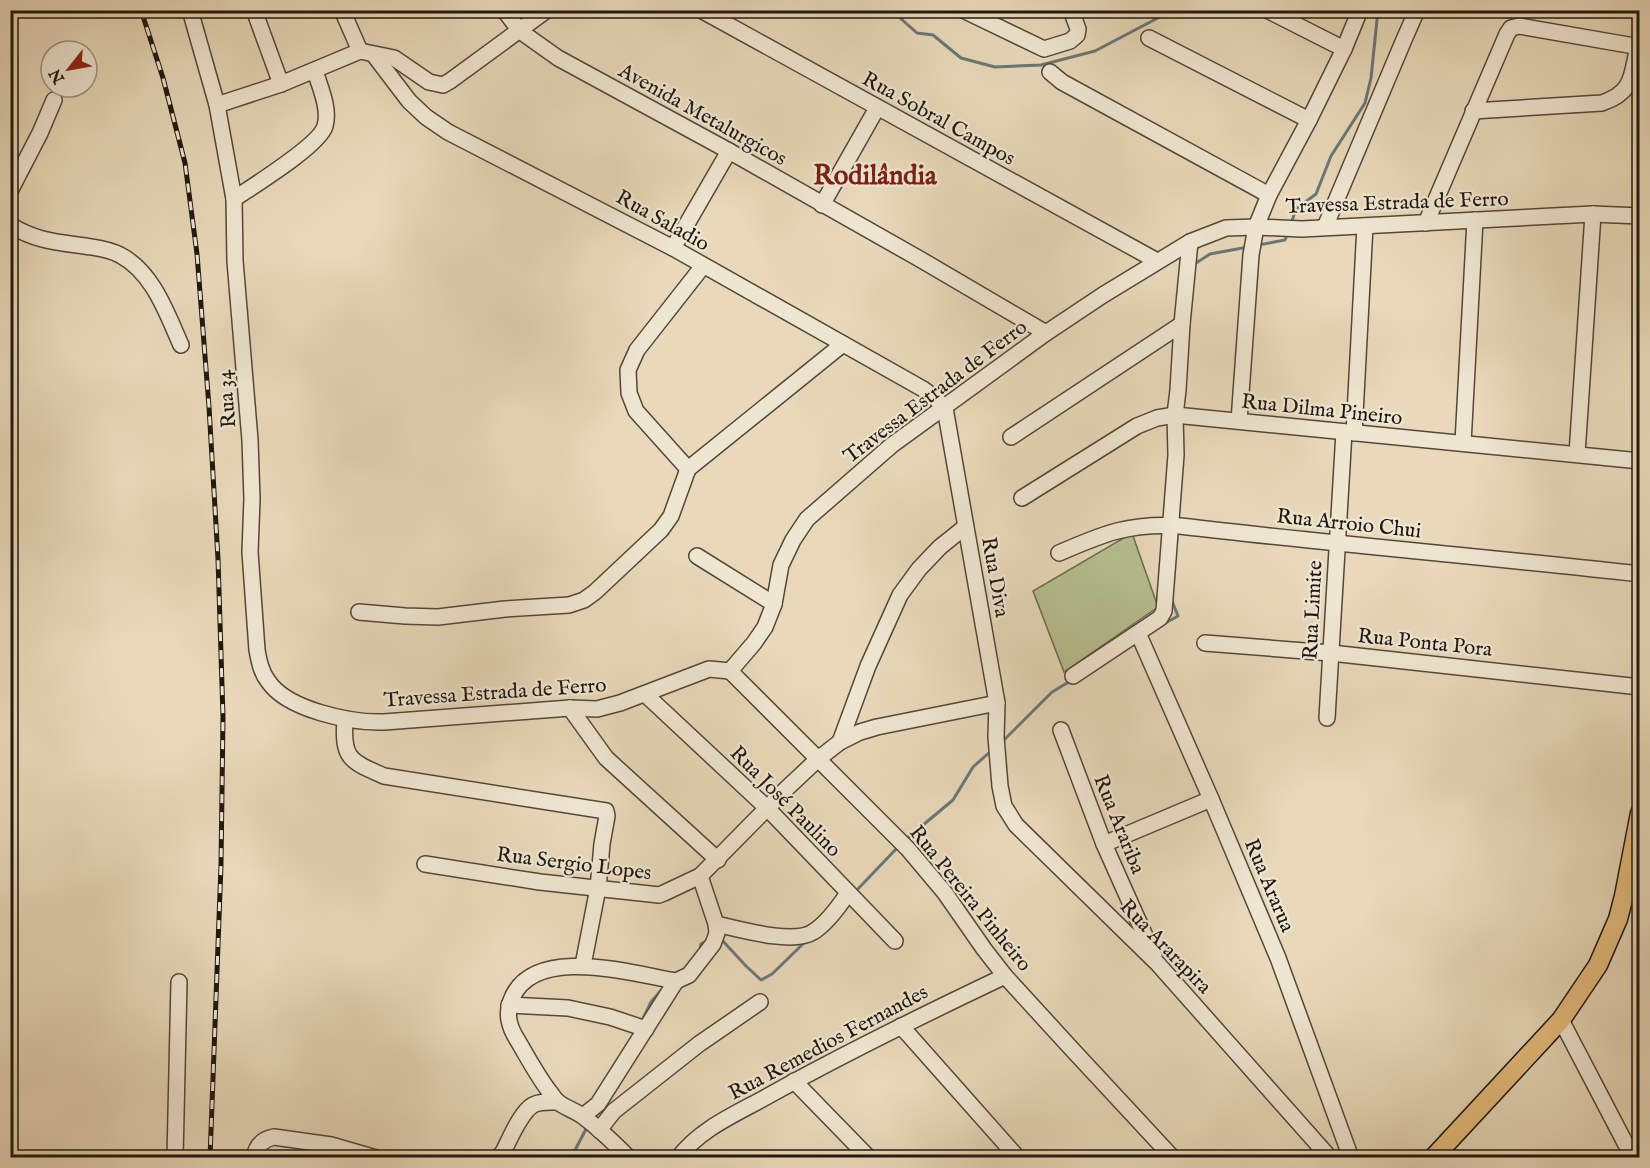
<svg xmlns="http://www.w3.org/2000/svg" width="1650" height="1168" font-family="'IM FELL English',serif">
<style>
.green{fill:#b5bf90;stroke:#6a6c4f;stroke-width:1.5}
.lines{fill:none;stroke-linecap:round;stroke-linejoin:round}
.stream{stroke:#6c7776;stroke-width:3}
.minor-casing{stroke:#524839;stroke-width:18}
.major-casing{stroke:#20180e;stroke-width:21}
.minor{stroke:#efe6d2;stroke-width:15}
.major{stroke:#e4bc7d;stroke-width:18}
.rail-casing{stroke:#20180e;stroke-width:5}
.rail{stroke:#efe6d2;stroke-width:3;stroke-dasharray:9;stroke-linecap:butt}
.labels{text-anchor:middle;stroke-width:4.5;stroke-linejoin:round;paint-order:stroke}
.street-label{font-size:21px;fill:#20180e;stroke:#efe6d2}
.district-label{font-size:27px;font-weight:bold;fill:#7a1f14;stroke:#efe6d2}
</style>
<rect width="100%" height="100%" fill="#e7d9ba"/>
<filter id="stains"><feTurbulence type="fractalNoise" baseFrequency=".00333" numOctaves="4"/><feColorMatrix values="0 0 0 0 .2 0 0 0 0 .09 0 0 0 0 .02 0 0 0 .5 -.17"/></filter>
<radialGradient id="worn" r=".72"><stop offset=".6" stop-color="#630" stop-opacity="0"/><stop offset="1" stop-color="#630" stop-opacity=".3"/></radialGradient>
<!-- green -->
<polygon class="green" points="1132,533 1158,607 1064,672 1033,591"/>
<g class="lines">
<!-- stream -->
<g class="stream">
<polyline points="881,10 899,17 917,33 933,35 961,58 995,67 1041,65 1095,51 1173,10"/>
<polyline points="1291,224 1296,209 1316,194 1331,156 1365,103 1371,78 1378,10"/>
<polyline points="1258,245 1285,240 1288,233"/>
<polyline points="1193,265 1210,254 1248,247"/>
<polyline points="1162,625 1178,616 1172,601"/>
<polyline points="1001,743 1052,692 1072,680"/>
<polyline points="905,840 953,800 973,767 991,751"/>
<polyline points="855,892 898,847"/>
<polyline points="721,939 746,966 761,980 772,974 806,941"/>
<polyline points="700,951 701,944 708,940"/>
<polyline points="641,1023 651,1002 665,986"/>
<polyline points="571,1158 587,1127"/>
</g>
<!-- minor casing -->
<g class="minor-casing">
<g id="minor">
<polyline points="190,10 217,105 234,199"/>
<polyline points="254,10 281,84"/>
<polyline points="342,10 360,51"/>
<polyline points="504,10 520,31 558,58 729,151 918,258 1046,333"/>
<polyline points="701,10 1157,261"/>
<polyline points="963,10 1044,49 1070,41 1077,35 1078,29 1071,10"/>
<polyline points="1267,10 1344,49"/>
<polyline points="1149,38 1309,120"/>
<polyline points="374,55 409,101 426,117 448,132 673,248 923,389 935,398 945,408"/>
<path d="M315 71C320 87 330 109 325 126 320 145 253 186 234 199L235 261 250 440 252 499 250 552 257 650C259 661 261 672 268 681 287 710 351 723 384 722L570 708 597 709 620 703 709 669 730 671"/>
<polyline points="1050,72 1062,82 1269,195"/>
<polyline points="217,105 281,84 360,51 394,58 429,82 443,85 450,81 547,10"/>
<path d="M1473 111 1602 103C1634 92 1631 76 1638 47"/>
<polyline points="10,191 40,133 54,100"/>
<polyline points="822,205 877,108"/>
<polyline points="1426,223 1507,34 1511,28 1519,26 1640,47"/>
<path d="M10 225C36 241 56 242 85 246 97 248 109 249 120 255 153 272 167 314 181 345"/>
<polyline points="1325,227 1403,42 1417,10"/>
<polyline points="673,248 729,151"/>
<polyline points="945,408 997,703 996,737 1000,786 1004,806 1016,825 1158,964 1330,1158"/>
<polyline points="1239,421 1251,255 1256,227 1269,195 1309,120 1344,49 1360,10"/>
<polyline points="1354,433 1365,226"/>
<polyline points="1011,437 1182,324"/>
<polyline points="1463,443 1475,220"/>
<polyline points="1577,454 1593,214"/>
<polyline points="688,469 636,411 629,393 628,370 637,350 703,266"/>
<polyline points="688,469 843,344"/>
<polyline points="1022,498 1137,426 1157,418 1175,415 1640,461"/>
<path d="M1059 553C1105 533 1129 523 1180 526 1333 544 1487 557 1640 574"/>
<polyline points="697,556 774,604"/>
<polyline points="359,612 405,616 438,617 505,609 569,605 584,600 595,592 661,530 671,516 688,469"/>
<polyline points="1138,633 1211,799 1278,958 1351,1158"/>
<polyline points="1205,643 1331,653 1640,687"/>
<polyline points="730,671 754,643 765,627 774,604 781,565 793,540 807,519 892,445 1046,333 1103,295 1190,242 1226,228 1256,227 1302,229 1593,214 1640,216"/>
<polyline points="730,671 908,849 945,893 984,949 1005,976 1069,1046 1173,1158"/>
<polyline points="1073,676 1160,618 1164,611 1176,455 1175,415 1178,390 1182,324 1190,242"/>
<polyline points="645,694 767,808 895,941"/>
<polyline points="570,708 606,758 718,860"/>
<polyline points="1327,718 1344,432"/>
<path d="M345 719C342 759 350 761 384 776L606 811 607 816 602 844 598 888 583 965"/>
<polyline points="1061,730 1104,844 1154,956"/>
<polyline points="840,742 868,666 900,595 919,569 940,547 965,527"/>
<polyline points="1104,844 1211,799"/>
<polyline points="425,864 540,882 659,895 664,893 700,876 785,790 818,759 840,742 860,732 877,727 997,703"/>
<path d="M716 924C739 929 793 945 813 932 826 924 840 905 848 893"/>
<polyline points="509,1005 568,1008 610,1017 646,1029"/>
<polyline points="1561,1020 1633,1158"/>
<polyline points="901,1026 1018,1158"/>
<polyline points="794,1081 869,1158"/>
<polyline points="583,1116 598,1104 676,981"/>
<polyline points="599,1130 614,1111 699,1044 760,1002"/>
<polyline points="175,1158 179,982"/>
<path d="M254 1158C256 1146 263 1139 274 1137L331 1145 376 1158"/>
<path d="M498 1158 503 1152C510 1139 520 1113 533 1105 540 1101 549 1102 558 1102"/>
<path d="M629 1158C615 1144 601 1130 585 1118 577 1111 565 1108 558 1102 554 1099 552 1094 549 1091 537 1075 528 1058 518 1041 509 1027 505 1014 512 998 535 944 633 974 676 981L689 975 713 944 717 933 716 924 700 876"/>
<path d="M678 1158C701 1128 736 1114 768 1096 845 1053 925 1014 1005 976"/>
</g>
</g>
<!-- major casing -->
<g class="major-casing">
<polyline id="major" points="1433,1158 1561,1020 1598,965 1618,919 1624,896 1640,813"/>
</g>
<!-- minor -->
<use href="#minor" class="minor"/>
<!-- major -->
<use href="#major" class="major"/>
<!-- rail casing -->
<g class="rail-casing">
<polyline id="rail" points="141,10 163,78 185,163 197,254 209,407 218,559 223,717 221,865 210,1158"/>
</g>
<!-- rail -->
<use href="#rail" class="rail"/>
</g>
<g class="labels">
<!-- street labels -->
<g class="street-label">
<text transform="translate(703 114) rotate(29)" y="7">Avenida Metalurgicos</text>
<text transform="translate(939 118) rotate(29)" y="7">Rua Sobral Campos</text>
<text transform="translate(1397 202) rotate(-2)" y="7">Travessa Estrada de Ferro</text>
<text transform="translate(663 220) rotate(29)" y="7">Rua Saladio</text>
<text transform="translate(935 391) rotate(-37)" y="7">Travessa Estrada de Ferro</text>
<text transform="translate(226 399) rotate(-95)" y="7">Rua 34</text>
<text transform="translate(1322 409) rotate(6)" y="7">Rua Dilma Pineiro</text>
<text transform="translate(1349 523) rotate(6)" y="7">Rua Arroio Chui</text>
<text transform="translate(996 577) rotate(80)" y="7">Rua Diva</text>
<text transform="translate(1312 610) rotate(-87)" y="7">Rua Limite</text>
<text transform="translate(1425 642) rotate(6)" y="7">Rua Ponta Pora</text>
<text transform="translate(495 692) rotate(-4)" y="7">Travessa Estrada de Ferro</text>
<text transform="translate(786 801) rotate(45)" y="7">Rua José Paulino</text>
<text transform="translate(1120 824) rotate(68)" y="7">Rua Arariba</text>
<text transform="translate(574 863) rotate(7)" y="7">Rua Sergio Lopes</text>
<text transform="translate(1270 885) rotate(67)" y="7">Rua Ararua</text>
<text transform="translate(971 898) rotate(51)" y="7">Rua Pereira Pinheiro</text>
<text transform="translate(1166 946) rotate(46)" y="7">Rua Ararapira</text>
<text transform="translate(828 1042) rotate(-28)" y="7">Rua Remedios Fernandes</text>
</g>
<!-- district labels -->
<g class="district-label">
<text x="875" y="184">Rodilândia</text>
</g>
</g>
<!-- margin -->
<rect width="1650" height="1168" fill="none" stroke="#e7d9ba" stroke-width="36"/>
<rect x="12" y="12" width="1626" height="1144" fill="none" stroke="#20180e" stroke-width="3"/>
<rect x="18" y="18" width="1614" height="1132" fill="none" stroke="#20180e" stroke-width="1.5"/>
<!-- north arrow -->
<g transform="translate(69 69) rotate(239)"><circle r="28" fill="#efe6d2" stroke="#9c9484" stroke-width="1.5"/>
<path d="M0-4.5L10 22L0 15L-10 22Z" fill="#8f2418"/>
<text y="-9" font-size="16" font-weight="bold" text-anchor="middle" fill="#20180e">N</text>
</g>
<rect width="100%" height="100%" filter="url(#stains)"/>
<rect width="100%" height="100%" fill="url(#worn)"/>
</svg>
